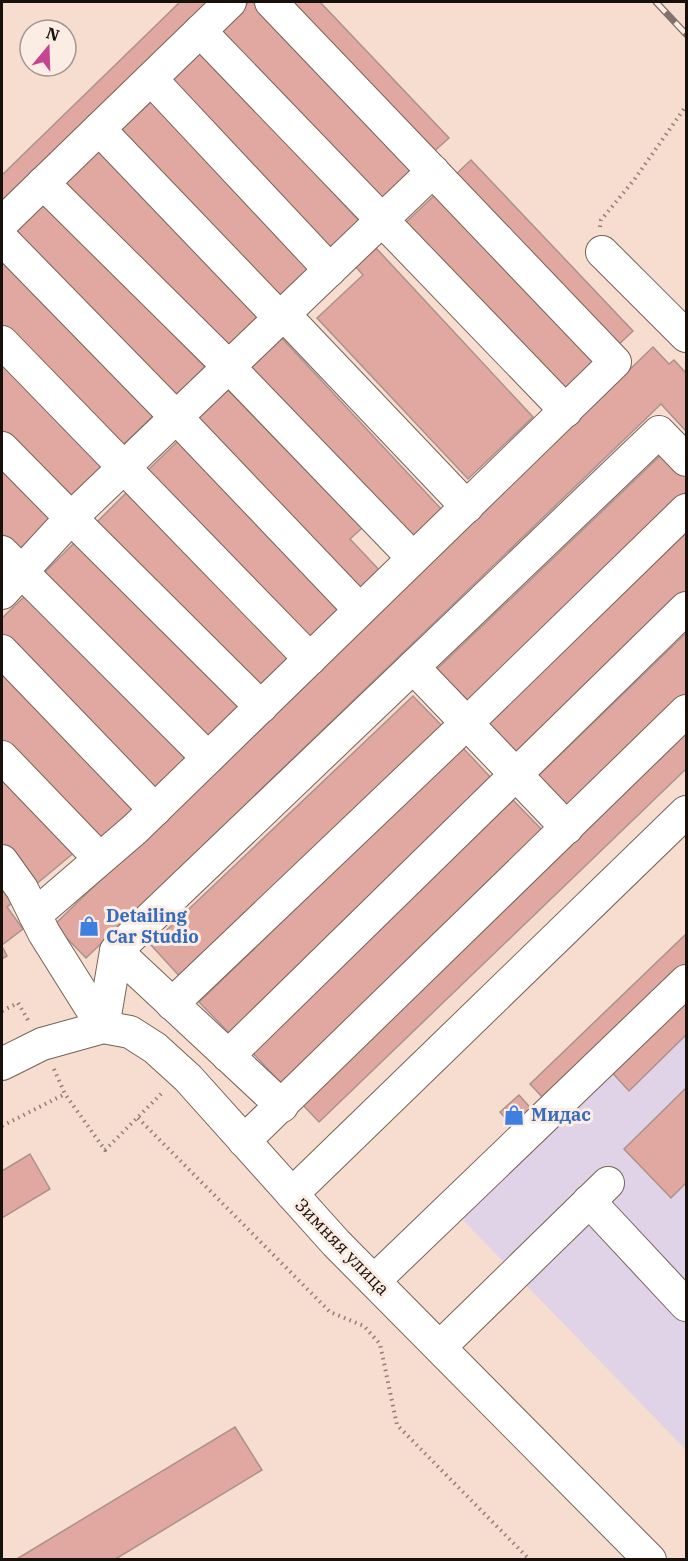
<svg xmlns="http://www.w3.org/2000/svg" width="688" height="1561" font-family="'IBM Plex Serif',serif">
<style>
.industrial{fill:#e1d3e7}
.building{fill:#e0a8a0;stroke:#ac918d;stroke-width:1.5}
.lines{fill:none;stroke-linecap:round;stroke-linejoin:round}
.minor-casing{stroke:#776255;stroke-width:34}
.path{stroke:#907f75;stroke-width:4;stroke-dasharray:1.5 4.5;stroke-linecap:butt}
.minor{stroke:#fff;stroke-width:32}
.rail-casing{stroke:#827269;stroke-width:7}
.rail{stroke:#fcede4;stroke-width:4.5;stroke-dasharray:14;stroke-linecap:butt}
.labels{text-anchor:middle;stroke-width:6;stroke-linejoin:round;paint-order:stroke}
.shop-label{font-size:18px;font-weight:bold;fill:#366cbe;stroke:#fcede4;text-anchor:start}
.street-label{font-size:18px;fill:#18100b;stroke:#fcede4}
</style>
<rect width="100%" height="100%" fill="#f6ddcf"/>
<!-- industrial -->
<polygon class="industrial" points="686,999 686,1450 460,1217"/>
<!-- building -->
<g class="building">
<polygon points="180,2 214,2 2,208 2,175"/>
<polygon points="249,2 253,2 414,171 380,203 217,32"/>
<polygon points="285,2 320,2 449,138 430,155"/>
<polygon points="200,49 360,222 325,254 165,81"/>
<polygon points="152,101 311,267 276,300 117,134"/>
<polygon points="99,149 262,315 226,350 63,183"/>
<polygon points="471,160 633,331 616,347 454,176"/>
<polygon points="437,193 600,364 567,396 403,225"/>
<polygon points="45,203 205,367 174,397 13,234"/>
<polygon points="376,248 533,417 468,479 317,318 363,275 356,267"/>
<polygon points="2,261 154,415 120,448 2,328"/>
<polygon points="279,335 443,511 409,543 245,367"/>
<polygon points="653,347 669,364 674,360 686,373 686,431 661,404 86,958 54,925"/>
<polygon points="2,358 106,463 70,498 2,430"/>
<polygon points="227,389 362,528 350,539 383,574 360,595 194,421"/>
<polygon points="178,441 342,610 310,642 146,472"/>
<polygon points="663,453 686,477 686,492 468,701 437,669"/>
<polygon points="2,466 52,517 18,551 2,534"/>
<polygon points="129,490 292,654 255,691 92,527"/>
<polygon points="686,533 686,593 516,754 486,721"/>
<polygon points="75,542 240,708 206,742 41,576"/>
<polygon points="27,594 189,758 154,794 2,640 2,618"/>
<polygon points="686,633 686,695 568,809 537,777"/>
<polygon points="2,672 137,809 102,843 2,741"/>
<polygon points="413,696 445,729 182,979 151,945"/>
<polygon points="686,734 686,769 319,1122 302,1104"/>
<polygon points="463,748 494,781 231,1035 199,1002"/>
<polygon points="2,777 76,851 34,886 2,845"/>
<polygon points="513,800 545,833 281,1083 250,1050"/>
<polygon points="2,888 12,903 7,907 23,929 2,945"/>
<polygon points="686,934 686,964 545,1100 530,1084"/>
<polygon points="2,946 7,956 2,959"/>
<polygon points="686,992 686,1035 629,1091 608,1068"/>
<polygon points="686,1088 686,1183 671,1198 624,1149"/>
<polygon points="519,1095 535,1113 516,1130 500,1112"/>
<polygon points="30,1154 50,1189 2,1218 2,1171"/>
<polygon points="235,1427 262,1470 114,1560 15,1560"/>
</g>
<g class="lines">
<!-- minor casing -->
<g class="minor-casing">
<g id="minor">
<polyline points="200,31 566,411"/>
<polyline points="151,79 330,270"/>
<polyline points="99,129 280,318 293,324 467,507"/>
<polyline points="43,183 229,367 413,558"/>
<polyline points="2,223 230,2"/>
<polyline points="2,239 176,417 360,610"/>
<polyline points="602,252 686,336"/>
<polyline points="2,342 310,659"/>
<polyline points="2,448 71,518 2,593"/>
<polyline points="2,552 208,758"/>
<polyline points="2,651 155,810"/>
<polyline points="413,667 567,828"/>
<polyline points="261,707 71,518 433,171"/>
<polyline points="2,757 100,859"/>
<polyline points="2,861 22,889 44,933 103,1027"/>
<polyline points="35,915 135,829 615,362 271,2"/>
<polyline points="116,951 282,1106"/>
<polyline points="172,1004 467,723 686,510"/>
<polyline points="103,1027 116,951 659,432 686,460"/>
<polyline points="228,1056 686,608"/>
<polyline points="2,1064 42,1044 103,1027 130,1032 155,1048 188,1078 336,1243 650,1560"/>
<polyline points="244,1141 686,711"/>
<polyline points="292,1194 686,812"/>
<polyline points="589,1201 686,1305"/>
<polyline points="374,1281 686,981"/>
<polyline points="440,1347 608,1183"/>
</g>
</g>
<!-- path -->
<g class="path">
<polyline points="600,227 601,220 634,180 686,106"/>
<polyline points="2,1011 18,1003 28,1020"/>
<polyline points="54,1069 65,1094 105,1150 163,1092"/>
<polyline points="138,1118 330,1312 364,1326 380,1344 397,1425 530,1560"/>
<polyline points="2,1126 65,1094"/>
</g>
<!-- minor -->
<use href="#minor" class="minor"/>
<!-- rail casing -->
<g class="rail-casing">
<polyline id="rail" points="656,2 686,34"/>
</g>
<!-- rail -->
<use href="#rail" class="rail"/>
</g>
<!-- icons -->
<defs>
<g id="shop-bare" transform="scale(1.62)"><path d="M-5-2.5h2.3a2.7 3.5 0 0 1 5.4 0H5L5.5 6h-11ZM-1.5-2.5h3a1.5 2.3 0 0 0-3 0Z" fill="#3f7fe0" stroke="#fcede4" stroke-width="2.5" paint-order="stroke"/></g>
</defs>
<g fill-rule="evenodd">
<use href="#shop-bare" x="89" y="926"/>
<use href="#shop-bare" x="514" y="1115"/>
</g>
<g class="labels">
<!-- shop labels -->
<g class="shop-label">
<text x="106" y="922">Detailing<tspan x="106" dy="21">Car Studio</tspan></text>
<text x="531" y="1121">Мидас</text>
</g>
<!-- street labels -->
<g class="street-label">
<text transform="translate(342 1247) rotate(46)" y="6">Зимняя улица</text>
</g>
</g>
<!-- border -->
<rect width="688" height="1561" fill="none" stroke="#18100b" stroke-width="6"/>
<!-- north arrow -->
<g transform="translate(48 48) rotate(19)"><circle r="28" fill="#fcede4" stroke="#a1958d" stroke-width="1.5"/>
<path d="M0-4.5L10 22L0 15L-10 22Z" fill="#c44591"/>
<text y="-9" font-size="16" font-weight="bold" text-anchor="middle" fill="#18100b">N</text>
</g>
</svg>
